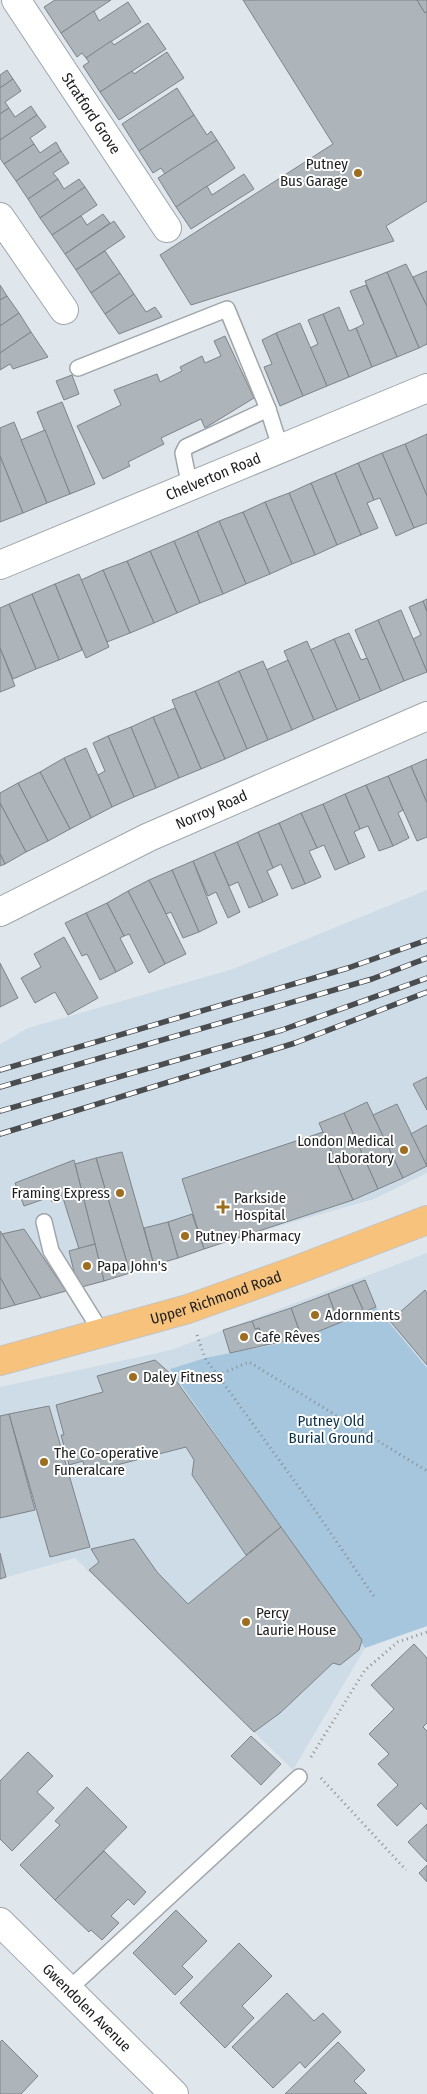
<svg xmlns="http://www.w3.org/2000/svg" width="427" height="2094" font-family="'Fira Sans Condensed',sans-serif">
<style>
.built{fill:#cedce7}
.green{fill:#a6c6de}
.building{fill:#adb5ba;stroke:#7d8489}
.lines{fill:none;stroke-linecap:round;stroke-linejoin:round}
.lane-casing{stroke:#9ea5ab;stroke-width:18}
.street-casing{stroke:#9ea5ab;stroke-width:30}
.highway-casing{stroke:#c4c4c5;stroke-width:30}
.path{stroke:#898e92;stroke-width:3;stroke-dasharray:1 4;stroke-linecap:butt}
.lane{stroke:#fff;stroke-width:15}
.street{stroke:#fff;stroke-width:28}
.highway{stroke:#f7c27b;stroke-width:28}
.rail-casing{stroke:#4a4d50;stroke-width:5.5}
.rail{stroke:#fff;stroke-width:4;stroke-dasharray:11;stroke-linecap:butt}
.poi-dot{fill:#9d6d20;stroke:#fff;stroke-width:2}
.labels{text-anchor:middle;stroke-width:4;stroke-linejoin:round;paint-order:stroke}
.street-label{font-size:15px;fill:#1c1e20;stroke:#fff}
.poi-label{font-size:15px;fill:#1c1e20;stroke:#fff;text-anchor:start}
.park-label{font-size:15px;fill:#09324b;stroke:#fff}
</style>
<rect width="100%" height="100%" fill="#dfe6ec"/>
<!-- built -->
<g class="built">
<polygon points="427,890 427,1173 374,1199 0,1306 0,1044 28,1028 233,969"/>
<polygon points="427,1253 427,1368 376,1307 297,1340 205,1358 170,1369 365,1648 293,1770 75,1558 0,1579 0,1387 171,1350"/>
</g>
<!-- green -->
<polygon class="green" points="376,1307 427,1368 427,1626 365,1648 170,1369 205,1358 297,1340"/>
<!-- building -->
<g class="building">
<polygon points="55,0 111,0 61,33 44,7"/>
<polygon points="243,0 417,0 425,13 427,11 427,201 386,226 394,241 191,305 160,255 333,144"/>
<polygon points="417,0 427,0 427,11 425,13"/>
<polygon points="128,2 141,22 86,58 82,53 77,57 61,33 94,11 99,21"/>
<polygon points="148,23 166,49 100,92 83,66 89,62 86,58 111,41 114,45"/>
<polygon points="167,52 184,78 119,120 100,92 132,71 134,74"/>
<polygon points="7,70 13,79 0,88 0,75"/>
<polygon points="13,79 21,91 5,102 9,108 0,114 0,88"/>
<polygon points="177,88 194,115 139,151 122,124"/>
<polygon points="31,106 37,115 0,140 0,114 9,108 15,117"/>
<polygon points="37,115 46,127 30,138 34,144 4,164 0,158 0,140"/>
<polygon points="194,115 207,135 211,131 217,140 165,174 161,168 153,173 139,151"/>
<polygon points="217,140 235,168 176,207 158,178"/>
<polygon points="56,142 61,151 16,181 4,164 34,144 40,153"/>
<polygon points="61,151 69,163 53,173 58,179 28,199 16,181"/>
<polygon points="244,174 254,189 191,229 176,207 207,186 212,195"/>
<polygon points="58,179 64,189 79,179 85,187 40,218 28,199"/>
<polygon points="85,187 97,205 52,235 40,218"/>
<polygon points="103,214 110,223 65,254 52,235 81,216 87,225"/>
<polygon points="114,221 125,237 76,270 65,254"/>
<polygon points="105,251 120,273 91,293 76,270"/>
<polygon points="406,264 427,306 427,344 419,348 387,272"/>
<polygon points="427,271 427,306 413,277"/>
<polygon points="387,272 419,348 397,357 365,281"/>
<polygon points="120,273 134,294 105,314 91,293"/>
<polygon points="0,285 7,296 0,300"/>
<polygon points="366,285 397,357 372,367 356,328 364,324 350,291"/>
<polygon points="134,294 146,312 155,307 162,317 119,334 105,314"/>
<polygon points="7,296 19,313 0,326 0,300"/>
<polygon points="339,307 349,331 356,328 372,367 349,377 323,314"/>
<polygon points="19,313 31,332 0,353 0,326"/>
<polygon points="323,314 349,377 327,386 310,348 318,344 308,320"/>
<polygon points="300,323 327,386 303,396 276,333"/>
<polygon points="31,332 48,357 13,369 10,364 0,370 0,353"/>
<polygon points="276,333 303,396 280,406 264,367 272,364 262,340"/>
<polygon points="225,336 254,398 205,428 201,419 161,438 164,444 128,462 130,466 103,479 77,426 121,405 114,390 157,374 160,382 182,371 180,367 202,356 205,363 221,356 214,341"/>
<polygon points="72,375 79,394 64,400 56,381"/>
<polygon points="62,402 95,484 70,494 37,412"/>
<polygon points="14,422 47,503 23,513 0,456 0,428"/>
<polygon points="45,430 70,494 47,503 21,440"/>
<polygon points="427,434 427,496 405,444"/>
<polygon points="405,444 427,496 427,523 414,528 382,453"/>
<polygon points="382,453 414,528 396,536 380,498 374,500 358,463"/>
<polygon points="0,456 23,513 0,522"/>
<polygon points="358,463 374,500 367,503 378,528 361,535 335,473"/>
<polygon points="335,473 361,535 337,545 311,483"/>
<polygon points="311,483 337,545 315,555 289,493"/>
<polygon points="289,493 315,555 292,564 265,502"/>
<polygon points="265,502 292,564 270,574 243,512"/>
<polygon points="243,512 270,574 246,584 219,521"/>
<polygon points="219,521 246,584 223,594 197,531"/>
<polygon points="197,531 223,594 200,603 174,541"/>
<polygon points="174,541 200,603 177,613 150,551"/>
<polygon points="150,551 177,613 154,623 127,561"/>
<polygon points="127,561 154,623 130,633 103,570"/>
<polygon points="103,570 130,633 107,642 81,580"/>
<polygon points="79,574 109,647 86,658 55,584"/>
<polygon points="55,584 82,650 59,660 32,594"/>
<polygon points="32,594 59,660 36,669 9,604"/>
<polygon points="427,599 427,612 423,601"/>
<polygon points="423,601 427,612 427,672 413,639 421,635 409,607"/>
<polygon points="9,604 36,669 13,679 0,648 0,608"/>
<polygon points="401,610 427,672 404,681 378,620"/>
<polygon points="378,620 404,681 381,691 355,630"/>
<polygon points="349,633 361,660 367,658 381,691 360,700 334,639"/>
<polygon points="334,639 360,700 337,710 310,650"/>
<polygon points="307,641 337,710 314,720 284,651"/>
<polygon points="0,648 15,686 0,692"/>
<polygon points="288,660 314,720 292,730 266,670"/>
<polygon points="263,661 292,730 268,740 239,671"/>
<polygon points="239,671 268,740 247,749 218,681"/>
<polygon points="218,681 247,749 225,759 195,691"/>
<polygon points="195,691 225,759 201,769 172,700"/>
<polygon points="175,708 201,769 179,778 153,717"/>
<polygon points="153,717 179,778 156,788 131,727"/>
<polygon points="131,727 156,788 134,797 108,736"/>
<polygon points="108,736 134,797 112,807 98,775 105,771 93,743"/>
<polygon points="86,748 112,807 91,818 64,758"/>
<polygon points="64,758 91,818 70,829 40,772"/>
<polygon points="427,759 427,803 411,766"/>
<polygon points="411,766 427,803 427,837 417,841 388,776"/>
<polygon points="40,772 70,829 48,841 18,783"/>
<polygon points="388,776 403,810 398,813 409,838 393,846 366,785"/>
<polygon points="18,783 48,841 26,852 0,803 0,793"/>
<polygon points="366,785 393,846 379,851 368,826 360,829 345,794"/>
<polygon points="345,794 360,829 354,832 365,857 349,864 323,804"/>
<polygon points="0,803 26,852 5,864 0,854"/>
<polygon points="323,804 349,864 335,870 324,845 317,848 301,813"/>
<polygon points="301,813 317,848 309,851 321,877 305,884 279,823"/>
<polygon points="279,823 305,884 292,889 281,864 273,868 258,832"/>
<polygon points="258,832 273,868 267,871 278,895 263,902 237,842"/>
<polygon points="237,842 263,902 249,908 238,882 229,886 214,852"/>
<polygon points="214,852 240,912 228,918 216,892 208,896 193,861"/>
<polygon points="0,854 5,864 0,866"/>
<polygon points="193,861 217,923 199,932 172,870"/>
<polygon points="172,870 199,932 183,938 171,912 166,914 149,880"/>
<polygon points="149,880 186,954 165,964 128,891"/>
<polygon points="128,891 165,964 149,973 129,934 124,936 107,903"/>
<polygon points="107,903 124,936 120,938 133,963 116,972 86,913"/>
<polygon points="86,913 116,972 100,980 87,954 82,956 65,923"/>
<polygon points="64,937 98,998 68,1015 55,992 35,1003 21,978 41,967 34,954"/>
<polygon points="0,963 18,998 0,1007"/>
<polygon points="427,1077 427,1110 413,1084"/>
<polygon points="367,1102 403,1178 378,1189 344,1113"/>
<polygon points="397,1104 427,1166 403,1178 373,1115"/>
<polygon points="344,1113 378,1189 353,1200 319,1123"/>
<polygon points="427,1125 427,1166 411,1134"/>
<polygon points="323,1132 353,1200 204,1249 182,1179"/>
<polygon points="122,1152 154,1265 130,1273 96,1158"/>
<polygon points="96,1158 130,1273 104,1281 75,1164"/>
<polygon points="74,1160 95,1244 79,1249 63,1198 52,1202 50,1197 24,1206 15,1183"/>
<polygon points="192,1214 204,1249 178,1258 168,1222"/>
<polygon points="168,1222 178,1258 154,1265 144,1228"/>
<polygon points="24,1229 66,1291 41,1298 2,1234"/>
<polygon points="0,1231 2,1234 41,1298 15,1305 0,1277"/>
<polygon points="95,1244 104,1281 78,1288 69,1251"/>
<polygon points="0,1277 15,1305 0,1309"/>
<polygon points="365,1280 376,1307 364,1312 352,1285"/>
<polygon points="352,1285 364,1312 339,1323 328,1294"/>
<polygon points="425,1290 427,1293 427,1365 390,1321"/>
<polygon points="328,1294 339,1323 302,1338 291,1308"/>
<polygon points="291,1308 302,1338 266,1345 259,1328 255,1329 252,1321"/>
<polygon points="252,1321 255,1329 259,1328 266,1345 230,1353 223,1330"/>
<polygon points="155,1360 172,1375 281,1527 246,1555 192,1475 194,1460 186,1447 86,1473 83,1461 69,1465 61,1435 64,1435 56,1405 103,1392 97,1376"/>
<polygon points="49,1406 90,1547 50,1557 9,1414"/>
<polygon points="9,1414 35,1510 0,1518 0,1416"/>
<polygon points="281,1527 362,1640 359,1650 340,1665 333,1663 280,1713 254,1732 89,1570 99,1562 91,1549 134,1539 157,1572 188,1604"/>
<polygon points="0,1553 6,1577 0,1579"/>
<polygon points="414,1644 427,1658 427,1723 423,1727 427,1731 427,1810 421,1803 397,1826 377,1805 398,1785 378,1764 389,1754 369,1734 394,1709 371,1685"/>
<polygon points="251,1736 281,1764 261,1785 231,1756"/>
<polygon points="28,1752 53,1776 37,1792 54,1808 12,1851 0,1839 0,1781"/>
<polygon points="87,1787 127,1827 55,1900 20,1865 60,1825 55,1821"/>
<polygon points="427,1824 427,1862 408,1842"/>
<polygon points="104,1851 146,1892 134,1905 128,1899 111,1916 119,1923 102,1940 91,1930 89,1932 55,1900"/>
<polygon points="427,1865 427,1882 419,1873"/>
<polygon points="176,1910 207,1941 182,1966 193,1977 175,1995 133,1953"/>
<polygon points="239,1943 272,1976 242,2006 254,2018 225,2048 180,2003"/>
<polygon points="287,1993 314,2021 323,2013 341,2032 305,2068 300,2062 273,2088 232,2047"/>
<polygon points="2,2040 38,2076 21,2094 0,2094 0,2042"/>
<polygon points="338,2042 365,2070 354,2081 367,2094 285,2094"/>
</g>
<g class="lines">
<!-- lane casing -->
<g class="lane-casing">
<g id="lane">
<polyline points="78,368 227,309 268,409 281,450"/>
<polyline points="190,487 183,453 186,447 268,409"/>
<polyline points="44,1222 51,1251 102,1333"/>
<polyline points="69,1989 299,1777"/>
</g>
</g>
<!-- street casing -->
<g class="street-casing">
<g id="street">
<path id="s1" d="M16 0 167 228"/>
<polyline points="0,217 64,310"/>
<path id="s2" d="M0 565 427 388"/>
<path id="s3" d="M0 912 149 837 427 716"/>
<path id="s4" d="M0 1922 174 2094"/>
</g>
</g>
<!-- highway casing -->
<g class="highway-casing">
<g id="highway">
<path id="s5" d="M0 1361 188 1309 294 1271 427 1220"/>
</g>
</g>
<!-- path -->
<g class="path">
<polyline points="197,1335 205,1358 306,1497 375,1598"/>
<polyline points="218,1375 249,1362 427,1471"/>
<polyline points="311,1757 365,1670 398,1642 427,1632"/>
<polyline points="321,1778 406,1870"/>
</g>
<!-- lane -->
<use href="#lane" class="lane"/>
<!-- street -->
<use href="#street" class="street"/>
<!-- highway -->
<use href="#highway" class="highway"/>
<!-- rail casing -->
<g class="rail-casing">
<g id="rail">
<polyline points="0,1070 348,968 427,940"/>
<polyline points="0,1087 372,979 427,958"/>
<polyline points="0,1111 282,1030 427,978"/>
<polyline points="0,1134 295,1043 427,992"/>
</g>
</g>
<!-- rail -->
<use href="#rail" class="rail"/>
</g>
<!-- markers -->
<g class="poi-dot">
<circle cx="358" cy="173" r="5"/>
<circle cx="404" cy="1150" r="5"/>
<circle cx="120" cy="1193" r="5"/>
<path d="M220.5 1199.5h5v5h5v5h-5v5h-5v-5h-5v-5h5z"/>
<circle cx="185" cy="1236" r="5"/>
<circle cx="87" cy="1266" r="5"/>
<circle cx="315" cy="1315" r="5"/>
<circle cx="244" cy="1337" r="5"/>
<circle cx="133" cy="1377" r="5"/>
<circle cx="44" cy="1462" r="5"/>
<circle cx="246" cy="1622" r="5"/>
</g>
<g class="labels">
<!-- street labels -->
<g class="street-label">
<text dy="5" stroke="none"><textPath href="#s1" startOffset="136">Stratford Grove</textPath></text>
<text dy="5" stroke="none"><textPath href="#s2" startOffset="231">Chelverton Road</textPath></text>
<text dy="5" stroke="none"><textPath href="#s3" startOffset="235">Norroy Road</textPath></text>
<text dy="5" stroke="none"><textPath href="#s5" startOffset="225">Upper Richmond Road</textPath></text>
<text dy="5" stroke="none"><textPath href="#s4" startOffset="122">Gwendolen Avenue</textPath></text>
</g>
<!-- poi labels -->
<g class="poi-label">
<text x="348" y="169" text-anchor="end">Putney<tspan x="348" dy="17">Bus Garage</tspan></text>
<text x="394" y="1146" text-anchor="end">London Medical<tspan x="394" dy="17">Laboratory</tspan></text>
<text x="110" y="1198" text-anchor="end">Framing Express</text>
<text x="234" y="1203">Parkside<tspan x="234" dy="17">Hospital</tspan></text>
<text x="195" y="1241">Putney Pharmacy</text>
<text x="97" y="1271">Papa John's</text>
<text x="325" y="1320">Adornments</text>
<text x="254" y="1342">Cafe Rêves</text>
<text x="143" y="1382">Daley Fitness</text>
<text x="54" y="1458">The Co-operative<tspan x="54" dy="17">Funeralcare</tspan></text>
<text x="256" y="1618">Percy<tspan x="256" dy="17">Laurie House</tspan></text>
</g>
<!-- park labels -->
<g class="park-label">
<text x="331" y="1426">Putney Old<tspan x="331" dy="17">Burial Ground</tspan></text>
</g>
</g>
</svg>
